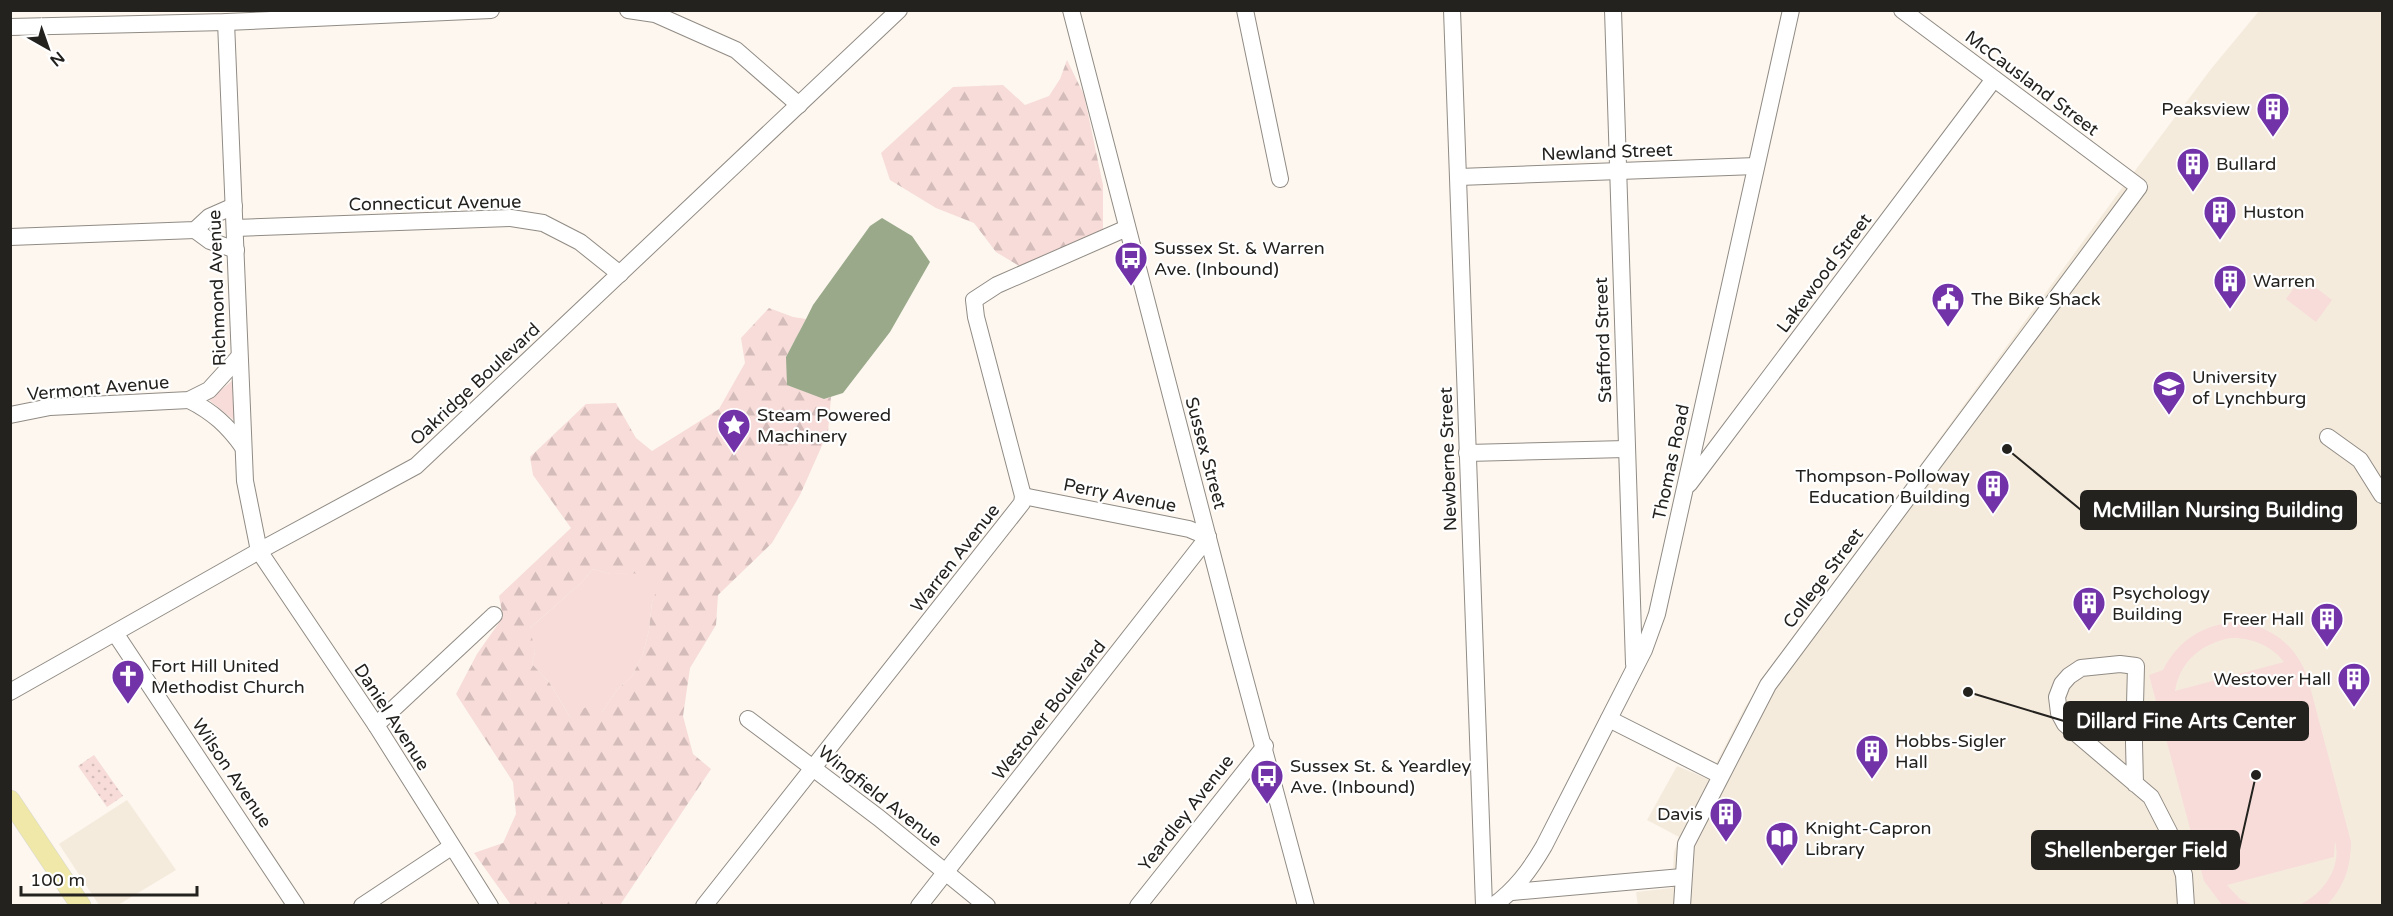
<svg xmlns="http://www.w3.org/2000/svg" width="2393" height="916" font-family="'Varela Round',sans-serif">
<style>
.built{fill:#f5ebdd}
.grass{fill:#f7dcd9;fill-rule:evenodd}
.forest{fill:url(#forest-firs);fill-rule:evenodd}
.park{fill:url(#park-dots)}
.water{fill:#99a98a}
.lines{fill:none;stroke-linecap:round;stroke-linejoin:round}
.minor-casing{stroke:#908b84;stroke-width:18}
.major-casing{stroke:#d8d7d7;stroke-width:21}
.minor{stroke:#fff;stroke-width:16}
.major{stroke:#efe8a8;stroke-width:20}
.labels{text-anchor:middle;stroke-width:4.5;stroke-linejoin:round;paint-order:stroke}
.street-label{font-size:18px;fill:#24221f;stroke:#fff}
.poi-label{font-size:18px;fill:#24221f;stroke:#fff;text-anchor:start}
.leader{fill:none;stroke:#24221f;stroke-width:2}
.callout-dot{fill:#24221f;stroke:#fff;stroke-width:2}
.callout{fill:#24221f;stroke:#24221f;stroke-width:2}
.callout-label{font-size:20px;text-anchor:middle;font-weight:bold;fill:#fff}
</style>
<defs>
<pattern id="forest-firs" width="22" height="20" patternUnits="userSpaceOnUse" patternTransform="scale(1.5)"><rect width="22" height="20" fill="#f7dcd9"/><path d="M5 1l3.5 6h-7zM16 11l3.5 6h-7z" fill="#d4bcba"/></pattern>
<pattern id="park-dots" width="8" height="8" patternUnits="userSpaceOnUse" patternTransform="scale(1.5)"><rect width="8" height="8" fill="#f7dcd9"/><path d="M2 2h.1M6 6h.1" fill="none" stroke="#d4bcba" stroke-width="1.8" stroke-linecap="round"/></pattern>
</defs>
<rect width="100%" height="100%" fill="#fdf7ef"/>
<!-- built -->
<g class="built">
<polygon points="2259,11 2382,11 2382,905 1638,906 1636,892 1672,888 1674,852 1679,837 1647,820 1677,766 1708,779 1745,707 1771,670 2122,188 2211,69"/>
<polygon points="127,800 176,870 118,905 99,905 59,844"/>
</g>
<!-- grass -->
<g class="grass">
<polygon points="2302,277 2332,300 2316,322 2286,299"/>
<polygon points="233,380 235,421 209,400"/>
<polygon points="593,569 610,574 653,572 662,580 652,602 649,630 643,654 632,676 617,690 602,712 570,717 549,682 532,664 535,652 529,629 581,583"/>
<path d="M2238 622C2273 627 2297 646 2308 679L2351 842C2351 867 2344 887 2327 905H2299C2323 894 2342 868 2335 841L2334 857 2227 885 2240 899 2252 905H2222L2204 881 2149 675 2163 670C2179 639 2204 624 2238 622ZM2231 638C2252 638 2271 645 2284 662L2175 691C2180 661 2202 643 2231 638Z"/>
</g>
<!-- forest -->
<g class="forest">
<polygon points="1067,60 1084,95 1103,185 1103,232 1021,267 996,252 974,223 936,208 890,180 881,153 953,87 1003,85 1025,105 1049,96 1060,79"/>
<path d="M769 308 793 317 806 319 786 357 824 399 831 397 828 432 800 495 772 543 718 595 716 625 690 668 683 716 693 754 711 769 620 905H511L474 853 503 843 516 814 513 782 456 694 477 654 503 617 499 596 571 528 533 475 530 457 586 404 616 403 636 438 652 451 719 409 745 363 741 338ZM593 569 610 574 653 573 661 580 652 602 649 630 643 654 632 676 617 690 602 712 586 707 570 717 549 682 532 664 535 652 530 628 581 583Z"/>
</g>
<!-- park -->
<polygon class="park" points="94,755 123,796 107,807 78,766"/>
<!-- water -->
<polygon class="water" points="882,218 912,236 930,262 890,332 843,393 824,399 787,385 786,357 806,319 813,305 870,226"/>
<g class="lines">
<!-- minor casing -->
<g class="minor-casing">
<g id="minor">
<polyline points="628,10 655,14 736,50 799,105"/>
<polyline points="1071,10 1235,642 1306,906"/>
<polyline points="1245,10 1280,179"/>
<polyline points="1452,10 1484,906"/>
<polyline points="1613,10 1634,664"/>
<polyline points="226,22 245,481 259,551 376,725 490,906"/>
<polyline points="10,27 226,22 491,10"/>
<polyline points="1459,177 1756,166"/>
<polyline points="235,228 511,218 543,223 580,242 620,274"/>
<polyline points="195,230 210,241 236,250"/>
<polyline points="10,237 195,230 209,217 234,206"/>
<path d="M189 400C213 412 228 426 243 447"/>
<polyline points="10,415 50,407 189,400 209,390 239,357"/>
<polyline points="2328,437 2360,460 2382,495"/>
<polyline points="1467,453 1626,449"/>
<polyline points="1689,484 1994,79"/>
<polyline points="1023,496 1189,529 1208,537"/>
<polyline points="115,633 296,906"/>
<polyline points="10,692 259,551 416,466 899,10"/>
<polyline points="748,719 879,818 987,906"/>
<polyline points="1609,719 1720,775"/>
<polyline points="376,725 494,615"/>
<polyline points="2135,784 2134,743 2136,666 2120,664 2081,668 2069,676 2062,684 2057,697 2059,713 2065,724 2151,797 2169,832 2184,875 2186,906"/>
<polyline points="1512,892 1682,877"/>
<polyline points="362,906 451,847"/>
<polyline points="704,906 1022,503 1023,496 976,317 974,300 997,285 1127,228"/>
<polyline points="919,906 1208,537"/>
<polyline points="1138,906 1265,746"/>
<path d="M1493 906C1516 889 1530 870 1544 846L1644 650 1657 614 1791 10"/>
<polyline points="1682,906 1686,844 1768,685 2139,187 1902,10"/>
</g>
</g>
<!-- major casing -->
<g class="major-casing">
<polyline id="major" points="10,800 81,906"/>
</g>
<!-- minor -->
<use href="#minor" class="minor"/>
<!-- major -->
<use href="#major" class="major"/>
</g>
<!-- icons -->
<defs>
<g id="building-pin" transform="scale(1.725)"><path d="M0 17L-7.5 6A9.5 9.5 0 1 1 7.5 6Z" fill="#7233a8" stroke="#fff"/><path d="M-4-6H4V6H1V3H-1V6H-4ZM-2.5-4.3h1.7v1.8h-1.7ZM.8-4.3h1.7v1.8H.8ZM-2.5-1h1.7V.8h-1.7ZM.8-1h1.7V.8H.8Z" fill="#fff"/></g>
<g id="bus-pin" transform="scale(1.725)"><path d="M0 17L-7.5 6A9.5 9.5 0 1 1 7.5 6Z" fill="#7233a8" stroke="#fff"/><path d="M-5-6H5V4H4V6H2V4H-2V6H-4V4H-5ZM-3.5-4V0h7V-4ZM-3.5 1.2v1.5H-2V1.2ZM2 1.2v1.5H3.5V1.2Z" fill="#fff"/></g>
<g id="civic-pin" transform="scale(1.725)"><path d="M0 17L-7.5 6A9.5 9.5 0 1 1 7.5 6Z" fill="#7233a8" stroke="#fff"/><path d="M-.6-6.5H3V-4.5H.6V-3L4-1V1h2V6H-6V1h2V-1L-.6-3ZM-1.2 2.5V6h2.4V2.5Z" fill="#fff"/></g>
<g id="university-pin" transform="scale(1.725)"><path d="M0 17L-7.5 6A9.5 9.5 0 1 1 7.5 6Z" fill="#7233a8" stroke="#fff"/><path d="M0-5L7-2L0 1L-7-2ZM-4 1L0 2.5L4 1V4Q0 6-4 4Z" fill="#fff"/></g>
<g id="sight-pin" transform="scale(1.725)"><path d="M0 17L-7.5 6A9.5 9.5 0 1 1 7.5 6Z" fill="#7233a8" stroke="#fff"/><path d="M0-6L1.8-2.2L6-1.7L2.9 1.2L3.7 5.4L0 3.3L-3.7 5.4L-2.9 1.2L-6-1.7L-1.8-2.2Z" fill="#fff"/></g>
<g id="church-pin" transform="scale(1.725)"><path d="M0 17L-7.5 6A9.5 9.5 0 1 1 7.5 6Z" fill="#7233a8" stroke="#fff"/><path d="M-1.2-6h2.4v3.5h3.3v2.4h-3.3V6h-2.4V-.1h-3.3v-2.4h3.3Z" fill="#fff"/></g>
<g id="library-pin" transform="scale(1.725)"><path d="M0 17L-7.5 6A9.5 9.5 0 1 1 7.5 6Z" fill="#7233a8" stroke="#fff"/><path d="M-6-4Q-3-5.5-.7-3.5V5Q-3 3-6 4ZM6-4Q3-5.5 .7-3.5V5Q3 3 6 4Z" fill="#fff"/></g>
</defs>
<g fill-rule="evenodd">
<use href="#building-pin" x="2273" y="109"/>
<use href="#building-pin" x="2193" y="164"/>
<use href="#building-pin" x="2220" y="212"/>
<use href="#bus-pin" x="1131" y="258"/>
<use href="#building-pin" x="2230" y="281"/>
<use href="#civic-pin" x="1948" y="299"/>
<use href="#university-pin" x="2169" y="387"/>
<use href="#sight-pin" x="734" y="425"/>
<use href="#building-pin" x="1993" y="486"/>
<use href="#building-pin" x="2089" y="603"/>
<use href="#building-pin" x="2327" y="619"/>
<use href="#church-pin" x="128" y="676"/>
<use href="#building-pin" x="2354" y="679"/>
<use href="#building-pin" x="1872" y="751"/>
<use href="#bus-pin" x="1267" y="776"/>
<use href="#building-pin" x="1726" y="814"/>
<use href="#library-pin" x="1782" y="838"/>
</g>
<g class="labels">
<!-- street labels -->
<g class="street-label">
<text transform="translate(2032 83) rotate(37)" y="6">McCausland Street</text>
<text transform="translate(1607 152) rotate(-2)" y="6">Newland Street</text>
<text transform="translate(435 203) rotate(-1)" y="6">Connecticut Avenue</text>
<text transform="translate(1824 273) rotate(-53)" y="6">Lakewood Street</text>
<text transform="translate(217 288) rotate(-92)" y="6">Richmond Avenue</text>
<text transform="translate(1603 340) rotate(-92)" y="6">Stafford Street</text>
<text transform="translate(475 384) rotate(-43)" y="6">Oakridge Boulevard</text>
<text transform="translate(98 388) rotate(-5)" y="6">Vermont Avenue</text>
<text transform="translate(1206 453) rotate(75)" y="6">Sussex Street</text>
<text transform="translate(1448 459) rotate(-92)" y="6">Newberne Street</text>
<text transform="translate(1671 462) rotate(-78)" y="6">Thomas Road</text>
<text transform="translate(1120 495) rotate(11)" y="6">Perry Avenue</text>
<text transform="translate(955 558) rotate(-52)" y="6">Warren Avenue</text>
<text transform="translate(1823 578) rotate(-53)" y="6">College Street</text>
<text transform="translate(1049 710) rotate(-52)" y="6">Westover Boulevard</text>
<text transform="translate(392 717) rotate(57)" y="6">Daniel Avenue</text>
<text transform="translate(232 773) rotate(56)" y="6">Wilson Avenue</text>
<text transform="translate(880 796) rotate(38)" y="6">Wingfield Avenue</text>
<text transform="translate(1186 813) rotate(-52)" y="6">Yeardley Avenue</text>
</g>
<!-- poi labels -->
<g class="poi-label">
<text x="2250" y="115" text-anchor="end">Peaksview</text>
<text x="2216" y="170">Bullard</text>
<text x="2243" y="218">Huston</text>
<text x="1154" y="254">Sussex St. &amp; Warren<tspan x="1154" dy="21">Ave. (Inbound)</tspan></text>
<text x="2253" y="287">Warren</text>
<text x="1971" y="305">The Bike Shack</text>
<text x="2192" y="383">University<tspan x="2192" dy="21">of Lynchburg</tspan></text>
<text x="757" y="421">Steam Powered<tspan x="757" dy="21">Machinery</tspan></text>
<text x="1970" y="482" text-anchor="end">Thompson-Polloway<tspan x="1970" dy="21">Education Building</tspan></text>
<text x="2112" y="599">Psychology<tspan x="2112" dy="21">Building</tspan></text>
<text x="2304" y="625" text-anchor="end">Freer Hall</text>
<text x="151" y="672">Fort Hill United<tspan x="151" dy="21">Methodist Church</tspan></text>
<text x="2331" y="685" text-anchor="end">Westover Hall</text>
<text x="1895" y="747">Hobbs-Sigler<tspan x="1895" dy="21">Hall</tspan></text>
<text x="1290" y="772">Sussex St. &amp; Yeardley<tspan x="1290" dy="21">Ave. (Inbound)</tspan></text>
<text x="1703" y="820" text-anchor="end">Davis</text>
<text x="1805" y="834">Knight-Capron<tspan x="1805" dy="21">Library</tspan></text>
</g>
</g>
<!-- callouts -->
<path class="leader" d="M2007 449L2081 510M1968 692L2064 721M2256 775L2239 850"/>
<g class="callout-dot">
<circle cx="2007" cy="449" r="6"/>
<circle cx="1968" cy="692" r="6"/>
<circle cx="2256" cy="775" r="6"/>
</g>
<g class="callout">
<rect x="2081" y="491" width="275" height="38" rx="6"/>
<rect x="2064" y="702" width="244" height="38" rx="6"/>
<rect x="2032" y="831" width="207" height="38" rx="6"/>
</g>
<g class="callout-label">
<text x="2218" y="517">McMillan Nursing Building</text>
<text x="2186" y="728">Dillard Fine Arts Center</text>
<text x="2136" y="857">Shellenberger Field</text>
</g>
<!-- border -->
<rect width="2393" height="916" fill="none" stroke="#24221f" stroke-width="24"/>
<!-- north arrow -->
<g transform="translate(48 48) rotate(140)" stroke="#ffffff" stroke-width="4.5" paint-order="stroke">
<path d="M0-4.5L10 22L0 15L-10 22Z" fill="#24221f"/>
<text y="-9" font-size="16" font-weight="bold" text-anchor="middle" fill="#24221f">N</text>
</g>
<!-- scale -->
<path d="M21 886v9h176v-9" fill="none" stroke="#24221f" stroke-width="3"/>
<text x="30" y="886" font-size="18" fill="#24221f" stroke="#ffffff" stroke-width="4.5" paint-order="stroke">100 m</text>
</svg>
